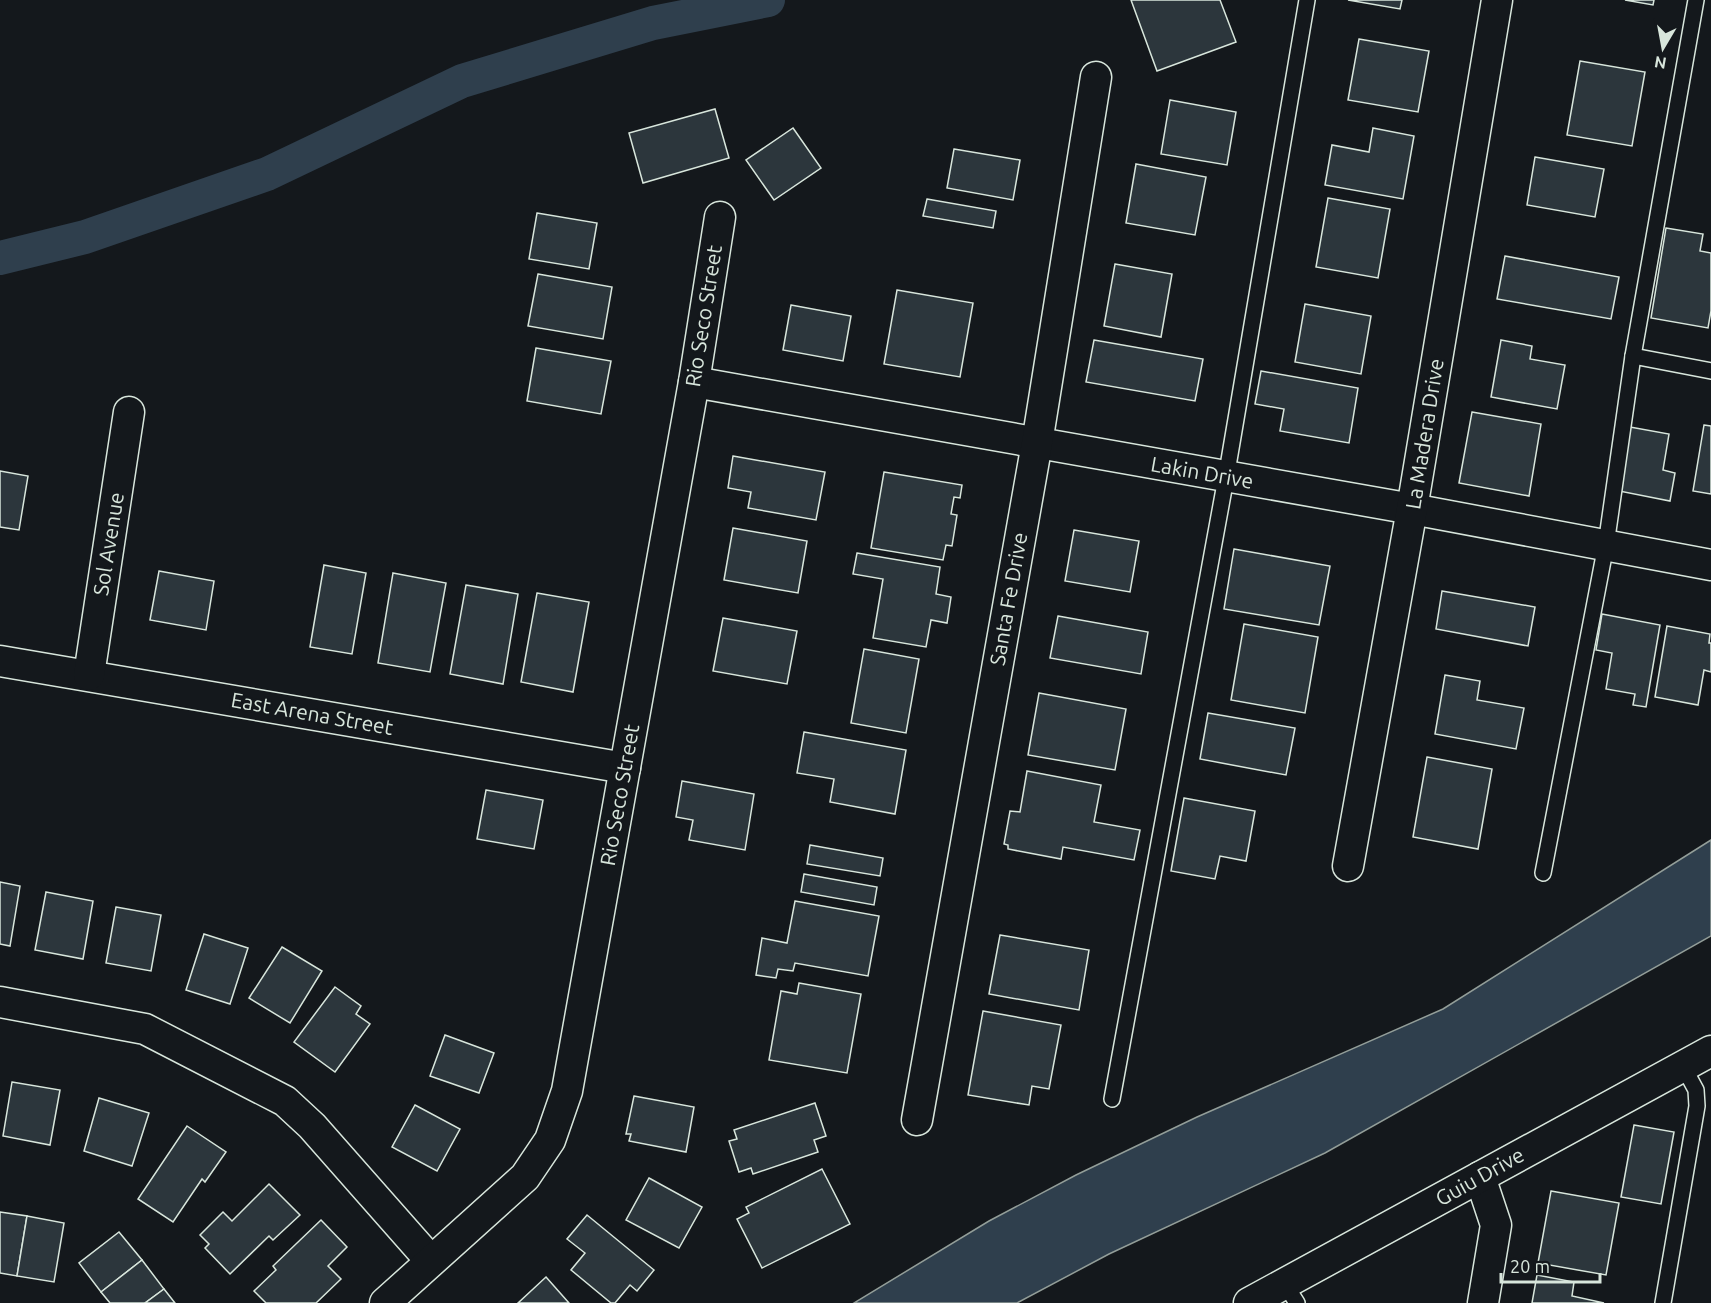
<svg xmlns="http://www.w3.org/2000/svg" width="1711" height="1303" font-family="Ubuntu,sans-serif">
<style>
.water{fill:#2f3f4d;stroke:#939e99;stroke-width:1.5}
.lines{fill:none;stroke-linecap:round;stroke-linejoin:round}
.canal{stroke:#2f3f4d;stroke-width:34}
.building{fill:#2c363c;stroke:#d8e6dc;stroke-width:1.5}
.service-casing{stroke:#d8e6dc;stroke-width:18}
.minor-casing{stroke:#d8e6dc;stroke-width:33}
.service{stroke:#14181c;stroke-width:15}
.minor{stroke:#14181c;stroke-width:30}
.labels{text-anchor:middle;stroke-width:4.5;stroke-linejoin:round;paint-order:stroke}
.street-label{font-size:21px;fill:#d8e6dc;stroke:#14181c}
</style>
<rect width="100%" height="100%" fill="#14181c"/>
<!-- water -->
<polygon class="water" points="1711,840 1711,936 1325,1153 1109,1254 1017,1303 854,1303 989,1221 1076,1175 1197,1117 1443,1009"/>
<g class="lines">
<!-- canal -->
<polyline class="canal" points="0,258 85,237 267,174 462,81 653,23 768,0"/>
</g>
<!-- building -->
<g class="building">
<polygon points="1131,0 1220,0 1236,42 1157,71"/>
<polygon points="1348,0 1402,0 1400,9"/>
<polygon points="1625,0 1654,0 1653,5"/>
<polygon points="1359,39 1429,51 1418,112 1348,100"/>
<polygon points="1580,61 1645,72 1632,146 1567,135"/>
<polygon points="1170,100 1236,112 1227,165 1161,154"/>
<polygon points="715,109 729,158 643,183 629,133"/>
<polygon points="793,128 821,168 774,200 746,160"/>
<polygon points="1373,128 1414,136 1403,199 1325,185 1332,145 1369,152"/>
<polygon points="954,149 1020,160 1013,200 947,188"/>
<polygon points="1535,157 1604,169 1595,217 1527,205"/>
<polygon points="1136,164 1206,177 1195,235 1126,223"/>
<polygon points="1328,198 1390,209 1378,278 1316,267"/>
<polygon points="927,199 996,211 993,228 923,216"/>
<polygon points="537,213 597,223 589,269 529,259"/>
<polygon points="1666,228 1703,234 1700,251 1711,253 1711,311 1708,328 1651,318"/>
<polygon points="1505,256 1619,277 1611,319 1497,299"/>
<polygon points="1115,264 1172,274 1161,337 1104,326"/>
<polygon points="538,274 612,287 603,339 528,326"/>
<polygon points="897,290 973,303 960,377 884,364"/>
<polygon points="1305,304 1371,316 1361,374 1295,362"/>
<polygon points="791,305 851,316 843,361 783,350"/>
<polygon points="1094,340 1203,359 1195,401 1086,382"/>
<polygon points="1501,340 1532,346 1530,359 1565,365 1557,409 1491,397"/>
<polygon points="536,348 611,361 601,414 527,401"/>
<polygon points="1261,371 1358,388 1349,443 1280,431 1284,409 1255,404"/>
<polygon points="1472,412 1541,424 1529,496 1459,483"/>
<polygon points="1704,425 1711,426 1711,494 1693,491"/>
<polygon points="1630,427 1669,434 1663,470 1675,473 1670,501 1619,491"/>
<polygon points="733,456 825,472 816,520 748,508 751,492 728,488"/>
<polygon points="0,471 28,476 19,530 0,527"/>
<polygon points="884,472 962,485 960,498 954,497 951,514 957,515 952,546 946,545 943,560 871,548"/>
<polygon points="733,528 807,541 798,593 724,580"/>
<polygon points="1074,530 1139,541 1130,592 1065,581"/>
<polygon points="1234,549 1330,566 1319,625 1224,609"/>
<polygon points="857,553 940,567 936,594 951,597 947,623 931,620 926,647 873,638 883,579 853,574"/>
<polygon points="324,565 366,573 352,654 310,647"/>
<polygon points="159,571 214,581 206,630 150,620"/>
<polygon points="393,573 446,583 430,672 378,663"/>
<polygon points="466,585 518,594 503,684 450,674"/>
<polygon points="1442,591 1535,607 1528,646 1436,629"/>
<polygon points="537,593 589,602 573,692 521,682"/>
<polygon points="1602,614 1660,625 1646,707 1633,705 1635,694 1606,689 1612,653 1596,650"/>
<polygon points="1058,616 1148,632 1141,674 1050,658"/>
<polygon points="723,618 797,631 787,684 713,671"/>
<polygon points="1244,624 1318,637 1305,713 1231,700"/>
<polygon points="1667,626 1710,634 1709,643 1711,643 1711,672 1704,670 1698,705 1655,697"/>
<polygon points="864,649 919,659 906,733 851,723"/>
<polygon points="1445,675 1480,681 1477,700 1524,708 1516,749 1435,734"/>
<polygon points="1039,693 1126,709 1115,770 1028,755"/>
<polygon points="1208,713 1295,728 1286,775 1200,759"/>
<polygon points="804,732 906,750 895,814 830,802 834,779 797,773"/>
<polygon points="1427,757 1492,769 1478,849 1413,837"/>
<polygon points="1027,771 1101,785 1094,822 1140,830 1134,860 1063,847 1061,859 1008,849 1008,845 1004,844 1010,811 1020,812"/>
<polygon points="682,781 754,794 745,850 689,840 693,820 676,817"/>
<polygon points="486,790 543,800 534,849 477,839"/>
<polygon points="1184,798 1255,811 1246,861 1220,856 1215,879 1171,871"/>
<polygon points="810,845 883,858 880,876 807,864"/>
<polygon points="804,874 877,887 874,905 801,892"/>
<polygon points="0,882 20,886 10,946 0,944"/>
<polygon points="46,892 93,901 83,959 35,950"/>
<polygon points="795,901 879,916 868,976 795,963 793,971 778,969 776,978 756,975 762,938 787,943"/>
<polygon points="116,907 161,915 151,971 106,963"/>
<polygon points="204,934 248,948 230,1004 186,990"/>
<polygon points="1000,935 1089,950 1079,1010 989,994"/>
<polygon points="282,947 322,971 290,1023 249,998"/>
<polygon points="799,983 861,994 847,1073 769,1060 781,991 797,994"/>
<polygon points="335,987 361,1006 356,1014 370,1024 335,1072 294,1042"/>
<polygon points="983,1011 1061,1025 1049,1089 1032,1086 1029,1105 968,1095"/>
<polygon points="445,1035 494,1053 479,1093 430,1076"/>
<polygon points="12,1082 60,1090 50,1145 3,1136"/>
<polygon points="634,1096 694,1107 686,1152 629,1141 631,1134 626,1134"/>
<polygon points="99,1098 149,1113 132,1166 84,1151"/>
<polygon points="815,1103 826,1136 814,1140 818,1152 753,1174 751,1168 739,1172 729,1141 737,1139 734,1130"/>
<polygon points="415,1105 460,1129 437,1171 392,1147"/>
<polygon points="1634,1125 1674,1132 1661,1204 1621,1197"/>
<polygon points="187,1126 226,1152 205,1182 202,1179 173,1222 138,1199"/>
<polygon points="822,1169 850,1224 762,1268 737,1219 749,1213 746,1207"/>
<polygon points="649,1178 702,1207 679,1248 626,1220"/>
<polygon points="269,1184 300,1215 273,1240 269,1236 230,1274 205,1248 209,1244 200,1235 223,1212 232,1221"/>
<polygon points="1551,1191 1619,1203 1606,1275 1538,1263"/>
<polygon points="0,1212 27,1216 17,1276 0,1273"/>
<polygon points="587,1215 654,1270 637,1291 630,1285 615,1303 611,1303 571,1270 585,1253 567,1239"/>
<polygon points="27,1216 64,1223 54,1282 17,1276"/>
<polygon points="321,1220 347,1247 328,1266 341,1279 316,1303 266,1303 254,1291 276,1270 273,1266"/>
<polygon points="119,1232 142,1260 101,1292 79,1263"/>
<polygon points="142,1260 164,1289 145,1303 110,1303 101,1292"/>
<polygon points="1537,1275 1574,1282 1572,1296 1604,1303 1532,1303"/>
<polygon points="546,1277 569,1303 518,1303"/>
<polygon points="164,1289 175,1303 145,1303"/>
</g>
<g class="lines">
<!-- service casing -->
<g class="service-casing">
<g id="service">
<polyline points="1633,356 1711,371"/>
<polyline points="1543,873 1606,545 1633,356 1696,0"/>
<polyline points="1112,1099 1226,478 1307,0"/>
<polyline points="1285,1284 1297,1303"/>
<polyline points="1663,1303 1697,1106 1696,1090 1683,1066"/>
</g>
</g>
<!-- minor casing -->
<g class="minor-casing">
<g id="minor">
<polyline points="694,382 1412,509 1711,565"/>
<polyline points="0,661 625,768"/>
<polyline points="89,675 129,412"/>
<polyline points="1348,866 1412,509 1497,0"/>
<polyline points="0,1002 145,1029 285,1101 312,1126 431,1261"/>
<polyline points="917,1120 1037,443 1096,77"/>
<polyline points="1480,1177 1496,1225 1483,1303"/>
<polyline points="385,1303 525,1177 550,1140 567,1091 694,382 720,217"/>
<polyline points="1249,1303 1711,1051"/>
</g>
</g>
<!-- service -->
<use href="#service" class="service"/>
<!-- minor -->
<use href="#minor" class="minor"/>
</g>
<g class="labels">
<!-- street labels -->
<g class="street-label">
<text transform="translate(704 316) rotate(-81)" y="7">Rio Seco Street</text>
<text transform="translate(1425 434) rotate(-81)" y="7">La Madera Drive</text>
<text transform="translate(1202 473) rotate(10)" y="7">Lakin Drive</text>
<text transform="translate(109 544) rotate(-81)" y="7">Sol Avenue</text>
<text transform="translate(1009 599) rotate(-80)" y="7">Santa Fe Drive</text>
<text transform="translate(312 714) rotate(10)" y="7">East Arena Street</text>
<text transform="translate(620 795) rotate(-80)" y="7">Rio Seco Street</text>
<text transform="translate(1480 1177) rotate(-29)" y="7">Guiu Drive</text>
</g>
</g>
<!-- north arrow -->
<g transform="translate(1663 48) rotate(190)" stroke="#14181c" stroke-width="4.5" paint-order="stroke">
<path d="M0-4.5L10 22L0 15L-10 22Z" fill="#d8e6dc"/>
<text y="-9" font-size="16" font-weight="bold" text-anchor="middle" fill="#d8e6dc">N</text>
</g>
<!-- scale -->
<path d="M1501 1273v9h99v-9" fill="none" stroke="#d8e6dc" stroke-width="3"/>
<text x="1510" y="1273" font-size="18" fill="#d8e6dc" stroke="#14181c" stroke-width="4.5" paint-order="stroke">20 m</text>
</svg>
